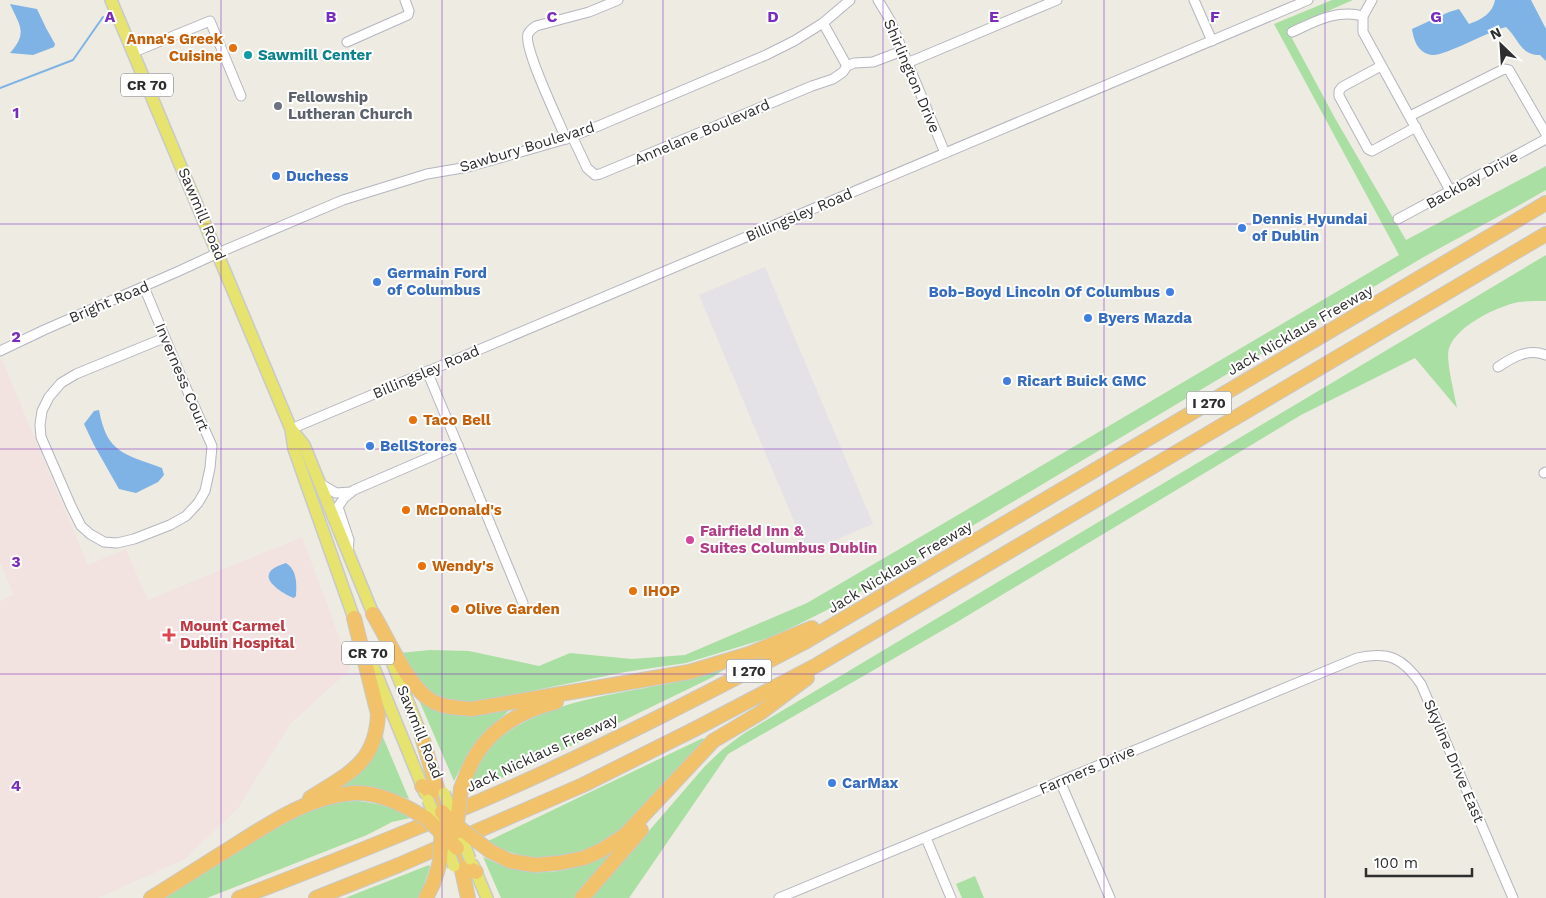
<svg xmlns="http://www.w3.org/2000/svg" width="1546" height="898" font-family="'Work Sans',sans-serif">
<style>
.industrial{fill:#e4e1e7}
.medical{fill:#f3e3e0}
.green{fill:#aadfa3}
.water{fill:#7fb3e5}
.lines{fill:none;stroke-linecap:round;stroke-linejoin:round}
.stream{stroke:#7fb3e5;stroke-width:2}
.minor-casing{stroke:#b5b5c0;stroke-width:11}
.major-casing{stroke:#c9c9c9;stroke-width:14}
.highway-casing{stroke:#c9c9c9;stroke-width:16}
.minor{stroke:#fff;stroke-width:9}
.major{stroke:#e6e46e;stroke-width:11}
.highway{stroke:#f1c269;stroke-width:14}
.major-bridge-casing{stroke:#c9c9c9;stroke-width:14;stroke-linecap:butt}
.highway-bridge-casing{stroke:#c9c9c9;stroke-width:16;stroke-linecap:butt}
.major-bridge{stroke:#e6e46e;stroke-width:11}
.highway-bridge{stroke:#f1c269;stroke-width:14}
.grid{fill:none;stroke:#7b2cbf;stroke-width:1;stroke-opacity:0.55}
.food-dot{fill:#e8710a;stroke:#fff;stroke-width:2}
.culture-dot{fill:#0f9aa8;stroke:#fff;stroke-width:2}
.worship-dot{fill:#6b7280;stroke:#fff;stroke-width:2}
.shop-dot{fill:#3f7fe0;stroke:#fff;stroke-width:2}
.hotel-dot{fill:#d1479c;stroke:#fff;stroke-width:2}
.health-dot{fill:#e0444e;stroke:#fff;stroke-width:2}
.labels{text-anchor:middle;stroke-width:4;stroke-linejoin:round;paint-order:stroke}
.shield{fill:#fff;stroke:#6d6d6d;stroke-width:1}
.shield-label{font-size:14px;font-weight:bold;fill:#2e2e2e}
.food-label{font-size:15px;font-weight:bold;fill:#c56008;stroke:#fff;text-anchor:start}
.culture-label{font-size:15px;font-weight:bold;fill:#0d838f;stroke:#fff;text-anchor:start}
.street-label{font-size:15px;fill:#2e2e2e;stroke:#fff}
.worship-label{font-size:15px;font-weight:bold;fill:#5b616d;stroke:#fff;text-anchor:start}
.shop-label{font-size:15px;font-weight:bold;fill:#366cbe;stroke:#fff;text-anchor:start}
.hotel-label{font-size:15px;font-weight:bold;fill:#b23c85;stroke:#fff;text-anchor:start}
.health-label{font-size:15px;font-weight:bold;fill:#be3a42;stroke:#fff;text-anchor:start}
.grid-label{font-size:16px;text-anchor:middle;font-weight:bold;fill:#7b2cbf;stroke:#fff;stroke-width:4;stroke-linejoin:round;paint-order:stroke}
</style>
<rect width="100%" height="100%" fill="#edebe2"/>
<!-- industrial -->
<polygon class="industrial" points="765,267 873,524 807,552 699,295"/>
<!-- medical -->
<polygon class="medical" points="2,360 88,565 126,549 148,600 302,537 351,669 291,723 238,808 185,859 98,898 0,898 0,601 14,595 0,563 0,361"/>
<!-- green -->
<g class="green">
<path d="M1332 0H1353L1287 29 1336 120 1406 240 1546 166V190C1505 214 1463 235 1422 258L947 541 841 603 795 626 768 638 686 663 625 672 472 703C425 700 422 692 400 653L430 650 469 651 539 666 570 653 632 659 685 655 807 603 951 519 1399 255 1274 24Z"/>
<path d="M1546 255V301C1537 301 1528 301 1519 302 1497 306 1449 329 1448 354 1448 369 1454 392 1457 408L1415 358 1301 415 957 622 728 754 629 898H591L705 766 723 749 743 734Z"/>
<path d="M726 668 713 677 540 761 475 790 466 792C472 775 477 757 491 745 545 698 619 695 685 680 699 676 713 672 726 668Z"/>
<path d="M418 698 511 707 510 710C483 732 469 750 454 781Z"/>
<path d="M380 730 409 799C383 790 362 787 334 787Z"/>
<path d="M703 738 705 741C678 763 659 791 636 816 609 845 568 862 529 857 514 855 500 848 486 842Z"/>
<path d="M358 801C380 804 392 806 410 818L392 822 367 835 207 898H160C185 882 210 867 235 851 275 826 309 802 358 801Z"/>
<path d="M613 852 593 878 575 898H501L483 857C531 881 567 875 613 852Z"/>
<polygon points="429,865 430,867 422,891 418,898 345,898"/>
<polygon points="975,876 984,898 962,898 956,884"/>
</g>
<!-- water -->
<g class="water">
<path d="M1495 0H1531L1546 29V61L1540 55C1520 55 1519 39 1506 27 1489 31 1443 57 1432 55 1418 53 1414 41 1412 29L1449 12 1459 9 1469 24C1481 20 1493 13 1495 0Z"/>
<path d="M10 4 37 9 46 28 55 44 54 47 33 55 10 53C28 33 20 26 10 4Z"/>
<path d="M99 410C107 454 125 454 162 468L164 475 158 482 136 493 119 489 94 445 84 424 94 411Z"/>
<path d="M286 563C297 570 297 584 296 596L294 598C287 596 265 583 269 574 270 568 281 565 286 563Z"/>
</g>
<g class="lines">
<!-- stream -->
<polyline class="stream" points="0,88 73,60 103,17"/>
<!-- minor casing -->
<g class="minor-casing">
<g id="minor">
<polyline points="878,0 890,20 945,153"/>
<polyline points="1194,0 1212,41"/>
<polyline points="1372,0 1363,16 1363,32 1451,192"/>
<polyline points="823,23 847,66"/>
<path d="M1292 32C1316 21 1337 9 1363 16"/>
<polyline points="347,42 408,15 409,11 405,0"/>
<polyline points="134,52 210,21 241,96"/>
<polyline points="907,63 1057,0"/>
<polyline points="1381,66 1342,87 1339,91 1339,96 1368,149 1372,151 1416,127"/>
<polyline points="1410,116 1504,69 1509,70 1546,134"/>
<polyline points="572,136 587,168 595,175 600,174 812,86 833,79 843,72 847,66 854,63 873,62 902,51"/>
<path d="M566 139C559 121 523 48 528 34 530 30 533 28 536 26L589 12 618 0"/>
<polyline points="1398,219 1546,139"/>
<polyline points="144,287 183,381 212,446 210,468 205,491 198,503 186,516 170,525 134,539 117,543 104,542 90,534 81,526 71,506 41,437 40,425 42,411 49,397 61,383 76,374 164,338"/>
<polyline points="0,351 44,330 179,271 218,253 343,200 427,174 468,167 566,139 596,127 766,55 794,41 823,23 850,0"/>
<path d="M1498 367C1513 357 1528 348 1546 355"/>
<polyline points="427,371 523,603"/>
<polyline points="291,429 1308,0"/>
<polyline points="1544,473 1546,472"/>
<polyline points="319,483 336,493 351,492"/>
<polyline points="348,551 349,540 338,507 344,498 354,490 458,445"/>
<polyline points="1060,781 1110,898"/>
<polyline points="926,838 951,898"/>
<path d="M779 898 1357 658C1389 651 1403 658 1421 684L1513 898"/>
</g>
</g>
<!-- major casing -->
<g class="major-casing">
<g id="major">
<polyline points="111,0 291,429 294,449 356,624"/>
<polyline points="292,430 304,445 376,621"/>
<polyline points="367,651 425,793"/>
<polyline points="388,652 425,744"/>
<polyline points="473,865 487,898"/>
</g>
</g>
<!-- highway casing -->
<g class="highway-casing">
<g id="highway">
<path d="M373 614C387 637 410 691 434 702 446 708 459 708 472 709L689 672 749 654 812 628"/>
<polyline points="422,737 440,798 442,812"/>
<polyline points="422,786 427,788 437,805"/>
<path d="M461 788C465 779 468 769 473 760 490 728 523 710 556 702"/>
<path d="M310 798C347 774 376 764 378 714L354 618"/>
<polyline points="457,848 468,898"/>
<polyline points="490,851 510,861 535,865 559,863 584,858 602,850 625,835 713,741 760,713 807,678"/>
<polyline points="461,854 470,869 476,872"/>
<path d="M151 898C177 882 203 865 229 849 267 825 308 796 354 793 373 792 391 799 408 808"/>
<path d="M239 898C333 862 427 825 519 784 615 741 709 692 803 643L1546 203"/>
<polyline points="316,898 399,865 583,785 697,728 817,665 1546,234"/>
<polyline points="426,898 433,884 437,872"/>
<polyline points="582,898 641,830"/>
</g>
</g>
<!-- minor -->
<use href="#minor" class="minor"/>
<!-- major -->
<use href="#major" class="major"/>
<!-- highway -->
<use href="#highway" class="highway"/>
<!-- major-bridge casing -->
<g class="major-bridge-casing">
<g id="major-bridge">
<polyline points="444,793 470,859"/>
<polyline points="428,800 454,866"/>
</g>
</g>
<!-- highway-bridge casing -->
<g class="highway-bridge-casing">
<g id="highway-bridge">
<polyline points="408,808 426,818 457,848"/>
<polyline points="442,812 448,819 490,851"/>
<polyline points="456,832 461,788"/>
<polyline points="437,872 440,861 442,827"/>
</g>
</g>
<!-- major-bridge -->
<use href="#major-bridge" class="major-bridge"/>
<!-- highway-bridge -->
<use href="#highway-bridge" class="highway-bridge"/>
</g>
<!-- grid -->
<path class="grid" d="M221 0V898M442 0V898M663 0V898M883 0V898M1104 0V898M1325 0V898M0 224H1546M0 449H1546M0 674H1546"/>
<!-- markers -->
<g class="food-dot">
<circle cx="233" cy="48" r="5"/>
<circle cx="413" cy="420" r="5"/>
<circle cx="406" cy="510" r="5"/>
<circle cx="422" cy="566" r="5"/>
<circle cx="633" cy="591" r="5"/>
<circle cx="455" cy="609" r="5"/>
</g>
<circle class="culture-dot" cx="248" cy="55" r="5"/>
<circle class="worship-dot" cx="278" cy="106" r="5"/>
<g class="shop-dot">
<circle cx="276" cy="176" r="5"/>
<circle cx="1242" cy="228" r="5"/>
<circle cx="377" cy="282" r="5"/>
<circle cx="1170" cy="292" r="5"/>
<circle cx="1088" cy="318" r="5"/>
<circle cx="1007" cy="381" r="5"/>
<circle cx="370" cy="446" r="5"/>
<circle cx="832" cy="783" r="5"/>
</g>
<circle class="hotel-dot" cx="690" cy="540" r="5"/>
<path class="health-dot" d="M166.5 627.5h5v5h5v5h-5v5h-5v-5h-5v-5h5z"/>
<g class="labels">
<!-- shield labels -->
<g class="shield">
<rect x="121" y="73.5" width="52" height="23" rx="4"/>
<rect x="1186.5" y="391.5" width="45" height="23" rx="4"/>
<rect x="342" y="641.5" width="52" height="23" rx="4"/>
<rect x="726.5" y="659.5" width="45" height="23" rx="4"/>
</g>
<g class="shield-label">
<text x="147" y="90">CR 70</text>
<text x="1209" y="408">I 270</text>
<text x="368" y="658">CR 70</text>
<text x="749" y="676">I 270</text>
</g>
<!-- food labels -->
<g class="food-label">
<text x="223" y="44" text-anchor="end">Anna's Greek<tspan x="223" dy="17">Cuisine</tspan></text>
<text x="423" y="425">Taco Bell</text>
<text x="416" y="515">McDonald's</text>
<text x="432" y="571">Wendy's</text>
<text x="643" y="596">IHOP</text>
<text x="465" y="614">Olive Garden</text>
</g>
<!-- culture labels -->
<g class="culture-label">
<text x="258" y="60">Sawmill Center</text>
</g>
<!-- street labels -->
<g class="street-label">
<text transform="translate(912 76) rotate(67)" y="5">Shirlington Drive</text>
<text transform="translate(702 132) rotate(-23)" y="5">Annelane Boulevard</text>
<text transform="translate(527 147) rotate(-17)" y="5">Sawbury Boulevard</text>
<text transform="translate(1472 180) rotate(-29)" y="5">Backbay Drive</text>
<text transform="translate(202 214) rotate(67)" y="5">Sawmill Road</text>
<text transform="translate(799 215) rotate(-23)" y="5">Billingsley Road</text>
<text transform="translate(109 302) rotate(-23)" y="5">Bright Road</text>
<text transform="translate(1300 330) rotate(-30)" y="5">Jack Nicklaus Freeway</text>
<text transform="translate(426 372) rotate(-23)" y="5">Billingsley Road</text>
<text transform="translate(182 377) rotate(67)" y="5">Inverness Court</text>
<text transform="translate(900 567) rotate(-31)" y="5">Jack Nicklaus Freeway</text>
<text transform="translate(420 732) rotate(68)" y="5">Sawmill Road</text>
<text transform="translate(542 753) rotate(-25)" y="5">Jack Nicklaus Freeway</text>
<text transform="translate(1454 761) rotate(67)" y="5">Skyline Drive East</text>
<text transform="translate(1087 770) rotate(-23)" y="5">Farmers Drive</text>
</g>
<!-- worship labels -->
<g class="worship-label">
<text x="288" y="102">Fellowship<tspan x="288" dy="17">Lutheran Church</tspan></text>
</g>
<!-- shop labels -->
<g class="shop-label">
<text x="286" y="181">Duchess</text>
<text x="1252" y="224">Dennis Hyundai<tspan x="1252" dy="17">of Dublin</tspan></text>
<text x="387" y="278">Germain Ford<tspan x="387" dy="17">of Columbus</tspan></text>
<text x="1160" y="297" text-anchor="end">Bob-Boyd Lincoln Of Columbus</text>
<text x="1098" y="323">Byers Mazda</text>
<text x="1017" y="386">Ricart Buick GMC</text>
<text x="380" y="451">BellStores</text>
<text x="842" y="788">CarMax</text>
</g>
<!-- hotel labels -->
<g class="hotel-label">
<text x="700" y="536">Fairfield Inn &amp;<tspan x="700" dy="17">Suites Columbus Dublin</tspan></text>
</g>
<!-- health labels -->
<g class="health-label">
<text x="180" y="631">Mount Carmel<tspan x="180" dy="17">Dublin Hospital</tspan></text>
</g>
</g>
<g class="grid-label">
<text x="110" y="22">A</text>
<text x="331" y="22">B</text>
<text x="552" y="22">C</text>
<text x="773" y="22">D</text>
<text x="994" y="22">E</text>
<text x="1215" y="22">F</text>
<text x="1436" y="22">G</text>
<text x="16" y="118">1</text>
<text x="16" y="342">2</text>
<text x="16" y="567">3</text>
<text x="16" y="791">4</text>
</g>
<!-- north arrow -->
<g transform="translate(1501 45) rotate(335)" stroke="#ffffff" stroke-width="4" paint-order="stroke">
<path d="M0-4L9 19L0 12L-9 19Z" fill="#2e2e2e"/>
<text y="-8" font-size="14" font-weight="bold" text-anchor="middle" fill="#2e2e2e">N</text>
</g>
<!-- scale -->
<path d="M1366 868v8h106v-8" fill="none" stroke="#2e2e2e" stroke-width="2.5"/>
<text x="1374" y="868" font-size="15" fill="#2e2e2e" stroke="#ffffff" stroke-width="4" paint-order="stroke">100 m</text>
</svg>
